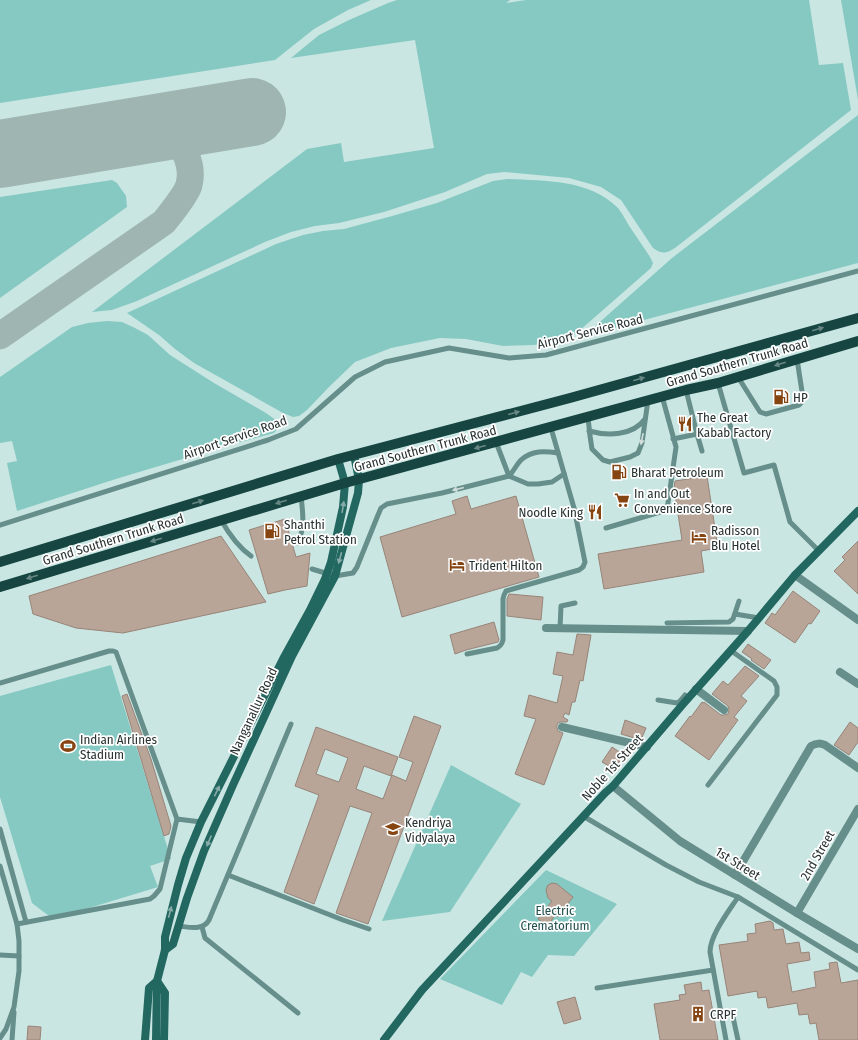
<svg xmlns="http://www.w3.org/2000/svg" width="858" height="1040" font-family="'Fira Sans Condensed',sans-serif">
<style>
.green{fill:#86c9c2}
.lines{fill:none;stroke-linecap:round;stroke-linejoin:round}
.taxiway{stroke:#9eb5b2;stroke-width:27}
.runway{stroke:#9eb5b2;stroke-width:68}
.building{fill:#b9a498;stroke:#988478;fill-rule:evenodd}
.lane{stroke:#668e8a;stroke-width:5}
.street{stroke:#668e8a;stroke-width:8}
.secondary{stroke:#236761;stroke-width:8}
.primary{stroke:#174642;stroke-width:10}
.oneway{fill:#688784}
.oneway2{fill:#d1dddc}
.oneway3{fill:#86aba8}
.labels{text-anchor:middle;stroke-width:3.5;stroke-linejoin:round;paint-order:stroke}
.street-label{font-size:13px;fill:#283331;stroke:#fff}
.poi-label{font-size:13px;fill:#283331;stroke:#fff;text-anchor:start}
.park-label{font-size:13px;fill:#23524e;stroke:#fff}
</style>
<rect width="100%" height="100%" fill="#cae6e3"/>
<!-- green -->
<g class="green">
<polygon points="0,0 371,0 348,10 314,29 275,60 0,103"/>
<path d="M397 0H510L506 3 526 0H809L819 65 843 63 851 110 675 248C665 254 662 254 653 248L621 200 601 187 569 178 504 172 487 174 445 192 384 212 339 223 315 226 291 232 265 242 137 301 112 310 92 312 307 149 341 143 344 162 434 148 415 40 291 58 319 35 349 20 388 3Z"/>
<polygon points="841,0 858,0 858,100"/>
<polygon points="858,115 858,263 584,336 672,258"/>
<path d="M507 179C545 181 589 179 618 208 622 213 625 219 628 224 635 235 643 246 650 257L653 263 651 268 571 338 534 345 503 346 466 339 440 338 391 348 355 362 329 387 307 410 299 416 293 417 283 413 194 363 175 349 159 335 127 313 276 244 303 235 323 231 344 229 392 216 437 203 493 181Z"/>
<polygon points="112,180 117,183 126,196 127,207 0,298 0,197"/>
<polygon points="107,321 122,322 135,328 148,335 170,355 214,383 266,413 277,421 278,428 274,433 226,446 119,478 17,511 7,463 17,461 12,441 0,443 0,377 72,327 88,323"/>
<polygon points="111,665 171,859 150,866 158,887 53,919 32,903 0,797 0,696"/>
<polygon points="451,765 521,804 450,912 382,921"/>
<polygon points="546,870 617,904 574,956 548,955 532,977 521,972 502,1005 440,979"/>
</g>
<g class="lines">
<!-- taxiway -->
<path class="taxiway" d="M0 336 164 222C171 213 186 195 189 185 194 165 183 140 165 131 161 129 156 129 152 129"/>
<!-- runway -->
<polyline class="runway" points="0,154 252,112"/>
</g>
<!-- building -->
<g class="building">
<polygon points="707,476 718,548 701,551 704,572 604,589 598,554 682,540 674,488 675,481"/>
<polygon points="467,496 471,509 516,496 539,577 402,617 380,537 456,514 452,501"/>
<polygon points="285,519 296,557 310,553 307,586 285,590 268,594 249,530"/>
<polygon points="221,536 266,602 123,633 76,628 33,614 29,596"/>
<polygon points="858,541 858,594 834,571 845,560 842,557"/>
<polygon points="793,591 820,611 811,624 809,623 795,643 765,623 772,613 775,615"/>
<polygon points="509,594 543,597 541,620 507,616 507,599"/>
<polygon points="494,622 499,640 498,642 466,650 455,654 450,635"/>
<polygon points="577,634 591,635 583,681 580,680 575,702 572,702 569,715 565,713 563,717 568,720 567,722 561,722 558,723 557,725 557,728 558,731 563,733 544,785 515,774 536,719 524,716 529,695 557,703 563,676 553,674 557,652 573,655"/>
<polygon points="748,644 771,660 764,669 751,660 752,659 742,652"/>
<polygon points="745,666 759,676 741,696 747,701 734,717 738,720 709,760 675,736 690,716 691,717 702,702 704,703 704,702 721,715 724,715 728,714 729,710 728,706 712,694 723,681 728,685"/>
<polygon points="127,694 151,759 171,826 169,834 164,836 122,696"/>
<path d="M414 716 441 726 368 924 336 913 372 813 350 806 314 904 284 892 319 795 295 786 316 727 398 757 391 776 364 766 356 789 383 799 392 775 406 781 413 762 399 757ZM325 749 348 758 339 782 316 774Z"/>
<polygon points="625,720 646,728 641,740 621,734"/>
<polygon points="850,722 858,728 858,742 849,755 834,745"/>
<polygon points="612,747 624,755 614,769 602,762"/>
<polygon points="552,883 557,884 573,897 558,917 555,915 548,926 538,919 552,901 548,898 546,890 548,885"/>
<polygon points="770,921 773,923 774,930 783,929 786,944 799,942 801,953 809,952 810,960 787,964 792,992 816,987 814,972 830,969 829,963 837,962 841,983 858,980 858,1040 819,1040 816,1023 810,1024 808,1014 799,1015 797,1003 768,1008 766,997 758,998 757,991 728,996 719,945 748,941 747,934 756,933 755,924"/>
<polygon points="701,982 702,991 709,990 718,1040 660,1040 654,1004 680,1000 679,995 686,994 684,985"/>
<polygon points="575,997 581,1019 564,1024 557,1002"/>
<polygon points="28,1026 41,1027 40,1040 27,1040"/>
</g>
<g class="lines">
<!-- lane -->
<g class="lane">
<polyline points="738,377 760,412 766,414 799,405 802,402 803,398 797,359"/>
<polyline points="718,383 744,473 774,465 790,522 819,551"/>
<polyline points="588,417 590,436 592,449 603,460 610,462 630,457 638,453 642,443 648,400"/>
<path d="M589 431C607 436 633 436 645 419"/>
<polyline points="697,434 702,451"/>
<polyline points="673,439 697,434 686,390"/>
<polyline points="496,442 509,476 528,484 538,484 552,482 564,474"/>
<path d="M221 520C229 534 238 547 251 556"/>
<polyline points="0,525 268,440 296,429 355,377 385,362 449,348 509,358 546,355 858,271"/>
<polyline points="606,528 667,510 676,447 662,396"/>
<path d="M298 543C305 526 303 514 301 496"/>
<path d="M312 569 335 576 353 573 357 567 378 515 381 508 387 504 442 493 509 476C514 471 516 465 521 460 532 450 545 451 558 453"/>
<polyline points="735,614 759,618"/>
<polyline points="667,623 729,622 733,619 739,601"/>
<polyline points="560,628 561,606 575,603"/>
<path d="M467 654 497 648C501 646 502 644 503 640V599L504 595 506 591 579 570 583 567 585 562 574 508 551 428"/>
<polyline points="0,683 109,651 113,651 116,652 177,819"/>
<polyline points="658,700 677,703 680,701 685,695"/>
<polyline points="708,785 777,695 777,687 774,681 730,650"/>
<polyline points="583,816 666,865 699,882 738,897 858,970"/>
<polyline points="0,829 26,922"/>
<polyline points="0,866 17,924 19,941 19,971 14,1007 6,1029 0,1038"/>
<polyline points="228,875 343,920 369,929"/>
<polyline points="17,924 150,899 154,896 160,889 177,819 201,822"/>
<path d="M178 926C189 927 203 931 209 920L291 724"/>
<polyline points="202,927 205,938 298,1013"/>
<polyline points="0,955 19,956"/>
<polyline points="597,988 713,970"/>
<polyline points="733,1017 738,1040"/>
<polyline points="12,1040 14,1012"/>
<path d="M726 1040 710 952C710 935 729 911 738 897"/>
</g>
<!-- street -->
<g class="street">
<polyline points="795,575 858,620"/>
<polyline points="546,628 748,631"/>
<polyline points="840,672 858,684"/>
<polyline points="696,689 724,710"/>
<polyline points="562,727 647,747"/>
<polyline points="613,786 680,841 797,913 858,949"/>
<path d="M735 875 811 746C817 743 820 743 825 745L858 768"/>
<polyline points="797,913 858,809"/>
</g>
<!-- secondary -->
<g class="secondary">
<polyline points="165,950 173,944 187,898 204,851 233,785 292,656 335,576 358,493 359,480 354,455"/>
<polyline points="145,1040 149,988 157,981 165,993 164,1040"/>
<polyline points="156,1040 157,981 165,950 165,937 178,885 186,858 201,822 283,659 310,610 325,579 331,562 343,507 345,483 338,459"/>
<polyline points="384,1040 422,990 605,793 613,786 684,703 748,631 795,575 858,511"/>
</g>
<!-- primary -->
<g class="primary">
<polyline points="0,562 338,459 570,398 858,318"/>
<polyline points="0,587 345,483 686,390 718,383 858,341"/>
</g>
</g>
<!-- one-way arrows -->
<defs><path id="oneway-solid" d="M-6-.8H1V-3.2L6.5 0L1 3.2V.8H-6Z"/></defs>
<g class="oneway">
<use href="#oneway-solid" transform="translate(818 329) rotate(-16)"/>
<use href="#oneway-solid" transform="translate(780 364) rotate(163)"/>
<use href="#oneway-solid" transform="translate(639 379) rotate(-16)"/>
<use href="#oneway-solid" transform="translate(514 413) rotate(-15)"/>
<use href="#oneway-solid" transform="translate(480 447) rotate(165)"/>
<use href="#oneway-solid" transform="translate(198 502) rotate(-17)"/>
<use href="#oneway-solid" transform="translate(281 502) rotate(163)"/>
<use href="#oneway-solid" transform="translate(156 540) rotate(163)"/>
<use href="#oneway-solid" transform="translate(32 577) rotate(163)"/>
</g>
<g class="oneway2">
<use href="#oneway-solid" transform="translate(642 439) rotate(101)"/>
<use href="#oneway-solid" transform="translate(458 489) rotate(166)"/>
</g>
<g class="oneway3">
<use href="#oneway-solid" transform="translate(343 507) rotate(-81)"/>
<use href="#oneway-solid" transform="translate(340 558) rotate(105)"/>
<use href="#oneway-solid" transform="translate(217 791) rotate(-64)"/>
<use href="#oneway-solid" transform="translate(209 841) rotate(113)"/>
<use href="#oneway-solid" transform="translate(170 912) rotate(-76)"/>
</g>
<!-- icons -->
<defs>
<g id="fuel-bare" transform="scale(1.2)"><path d="M-5.5-6h7V0h2V4h1.3V-2.5L3-4.5l.8-.8L6-3V5H2.5V1h-1V6h-7ZM-4.2-4.7v3.2H.2V-4.7Z" fill="#854410" stroke="#fff" stroke-width="2.5" paint-order="stroke"/></g>
<g id="restaurant-bare" transform="scale(1.2)"><path d="M-5-6h1v4h1v-4h1v4h1v-4h1v5L-1.5 .5V6h-2V.5L-5-1ZM5-6V6H3V1.5H1.5Q1.5-4 5-6Z" fill="#854410" stroke="#fff" stroke-width="2.5" paint-order="stroke"/></g>
<g id="supermarket-bare" transform="scale(1.2)"><path d="M-6-5.5h2.5l.6 2H6L4.5 2H-2.5L-4.4-4H-6ZM-1.5 3.2a1.3 1.3 0 1 0 .1 0ZM3 3.2a1.3 1.3 0 1 0 .1 0Z" fill="#854410" stroke="#fff" stroke-width="2.5" paint-order="stroke"/></g>
<g id="hotel-bare" transform="scale(1.2)"><path d="M-6-4.5h1.5V1H6V5H4.5V3h-9V5H-6ZM-4 0a1.8 1.8 0 1 1 3.6 0ZM.5 0V-2.5h3Q6-2.5 6 0Z" fill="#854410" stroke="#fff" stroke-width="2.5" paint-order="stroke"/></g>
<g id="stadium-bare" transform="scale(1.2)"><path d="M0-5a6.5 5 0 1 0 0 10a6.5 5 0 1 0 0-10ZM-3.5-1.8h7v3.6h-7Z" fill="#854410" stroke="#fff" stroke-width="2.5" paint-order="stroke"/></g>
<g id="school-bare" transform="scale(1.2)"><path d="M0-5L7-2L0 1L-7-2ZM-4 1L0 2.5L4 1V4Q0 6-4 4Z" fill="#854410" stroke="#fff" stroke-width="2.5" paint-order="stroke"/></g>
<g id="building-bare" transform="scale(1.2)"><path d="M-4-6H4V6H1V3H-1V6H-4ZM-2.5-4.3h1.7v1.8h-1.7ZM.8-4.3h1.7v1.8H.8ZM-2.5-1h1.7V.8h-1.7ZM.8-1h1.7V.8H.8Z" fill="#854410" stroke="#fff" stroke-width="2.5" paint-order="stroke"/></g>
</defs>
<g fill-rule="evenodd">
<use href="#fuel-bare" x="781" y="397"/>
<use href="#restaurant-bare" x="685" y="424"/>
<use href="#fuel-bare" x="619" y="472"/>
<use href="#supermarket-bare" x="622" y="500"/>
<use href="#restaurant-bare" x="595" y="512"/>
<use href="#fuel-bare" x="272" y="531"/>
<use href="#hotel-bare" x="699" y="537"/>
<use href="#hotel-bare" x="457" y="565"/>
<use href="#stadium-bare" x="68" y="746"/>
<use href="#school-bare" x="393" y="829"/>
<use href="#building-bare" x="698" y="1014"/>
</g>
<g class="labels">
<!-- street labels -->
<g class="street-label">
<text transform="translate(590 331) rotate(-14)" y="5">Airport Service Road</text>
<text transform="translate(737 362) rotate(-16)" y="5">Grand Southern Trunk Road</text>
<text transform="translate(235 437) rotate(-19)" y="5">Airport Service Road</text>
<text transform="translate(425 448) rotate(-15)" y="5">Grand Southern Trunk Road</text>
<text transform="translate(113 539) rotate(-17)" y="5">Grand Southern Trunk Road</text>
<text transform="translate(253 711) rotate(-65)" y="5">Nanganallur Road</text>
<text transform="translate(612 767) rotate(-48)" y="5">Noble 1st Street</text>
<text transform="translate(817 855) rotate(-60)" y="5">2nd Street</text>
<text transform="translate(738 863) rotate(32)" y="5">1st Street</text>
</g>
<!-- poi labels -->
<g class="poi-label">
<text x="793" y="402">HP</text>
<text x="697" y="422">The Great<tspan x="697" dy="15">Kabab Factory</tspan></text>
<text x="631" y="477">Bharat Petroleum</text>
<text x="634" y="498">In and Out<tspan x="634" dy="15">Convenience Store</tspan></text>
<text x="583" y="517" text-anchor="end">Noodle King</text>
<text x="284" y="529">Shanthi<tspan x="284" dy="15">Petrol Station</tspan></text>
<text x="711" y="535">Radisson<tspan x="711" dy="15">Blu Hotel</tspan></text>
<text x="469" y="570">Trident Hilton</text>
<text x="80" y="744">Indian Airlines<tspan x="80" dy="15">Stadium</tspan></text>
<text x="405" y="827">Kendriya<tspan x="405" dy="15">Vidyalaya</tspan></text>
<text x="710" y="1019">CRPF</text>
</g>
<!-- park labels -->
<g class="park-label">
<text x="555" y="915">Electric<tspan x="555" dy="15">Crematorium</tspan></text>
</g>
</g>
</svg>
